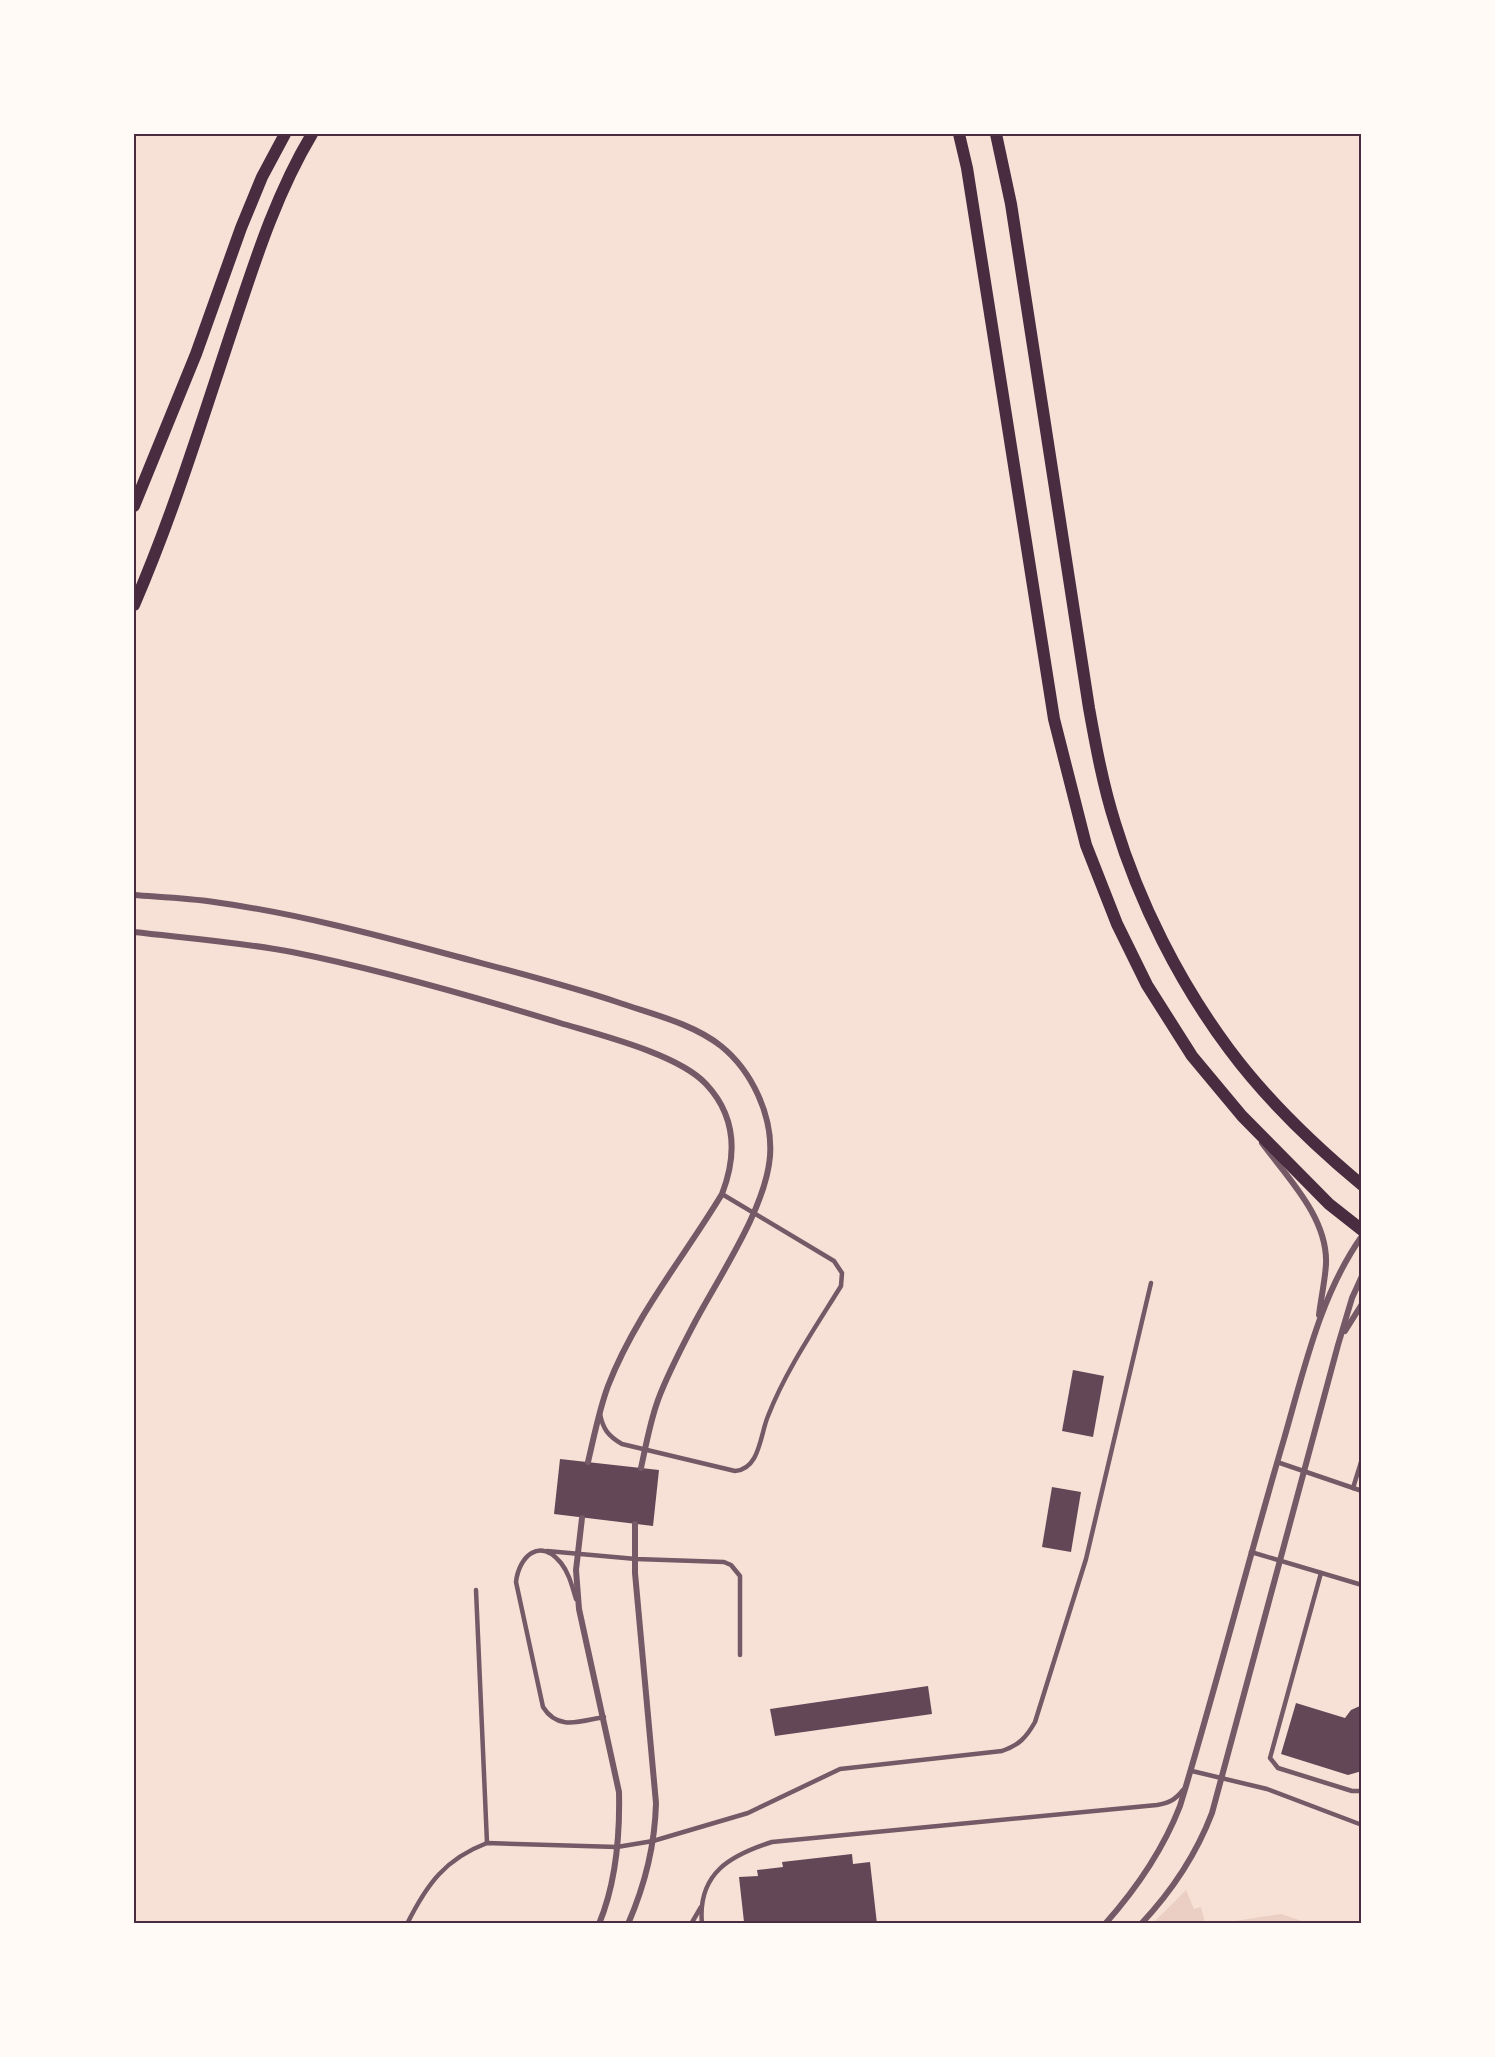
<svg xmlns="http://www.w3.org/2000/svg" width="1495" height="2057" font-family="Literata,serif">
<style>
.green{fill:#ebcfc5}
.building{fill:#644757}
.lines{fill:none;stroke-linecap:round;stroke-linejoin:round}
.service{stroke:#755966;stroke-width:4.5}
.minor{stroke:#755966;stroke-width:6}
.secondary{stroke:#4a2c40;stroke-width:12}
.neatline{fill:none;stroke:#4a2c40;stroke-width:2}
</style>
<rect width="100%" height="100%" fill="#f7e1d7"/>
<!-- green -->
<g class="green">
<polygon points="1186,1890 1194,1909 1201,1907 1205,1923 1153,1923"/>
<polygon points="1281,1914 1308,1923 1222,1923"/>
</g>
<!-- building -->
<g class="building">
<polygon points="1073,1370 1104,1376 1093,1437 1062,1431"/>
<polygon points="560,1459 659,1470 653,1526 554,1514"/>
<polygon points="1052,1487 1081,1492 1071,1552 1042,1547"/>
<polygon points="928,1686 932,1714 775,1736 770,1709"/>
<polygon points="1296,1703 1345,1718 1351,1710 1362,1705 1362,1771 1348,1775 1281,1754"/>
<polygon points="852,1854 853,1864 870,1862 877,1924 761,1924 760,1921 744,1922 739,1877 758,1876 757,1870 783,1867 782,1862"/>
</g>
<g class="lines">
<!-- service -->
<g class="service">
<path d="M600 1414C603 1429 608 1436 622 1444L735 1471C760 1469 760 1435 768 1416 786 1370 815 1328 841 1286L842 1273 834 1261 722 1194"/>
<polyline points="1277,1462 1362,1491"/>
<polyline points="1353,1488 1362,1459"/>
<polyline points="547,1551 636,1559 724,1562 731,1565 740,1576 740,1655"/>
<polyline points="1251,1552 1362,1585"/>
<polyline points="1321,1573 1270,1758 1278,1768 1352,1791 1362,1791"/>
<polyline points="476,1590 487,1843"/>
<path d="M576 1599C572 1586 569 1573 561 1563 540 1537 519 1556 516 1582L543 1707C558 1731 580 1721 604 1717"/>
<polyline points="1192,1771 1267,1789 1362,1825"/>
<path d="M407 1924C427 1884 445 1859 487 1843L617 1847 653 1841 748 1813 840 1769 1002 1751C1019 1745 1026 1738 1035 1722L1086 1559 1151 1283"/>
<polyline points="691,1924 701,1907"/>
<path d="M702 1924C697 1873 731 1855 772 1842L1157 1805C1169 1803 1175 1800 1183 1790"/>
</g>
<!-- minor -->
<g class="minor">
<path d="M134 895C160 897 188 898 214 902 294 913 373 934 451 955 507 970 563 984 617 1002 651 1014 692 1023 721 1046 752 1071 773 1116 770 1156 766 1208 720 1275 695 1322 682 1347 668 1373 658 1400 650 1422 646 1445 641 1468"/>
<path d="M134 932C186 938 239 942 292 952 382 970 472 996 560 1023 600 1035 678 1054 706 1084 736 1116 737 1155 722 1194 684 1257 635 1316 608 1386 599 1410 594 1437 588 1462"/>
<path d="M1262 1143C1288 1178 1328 1218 1326 1264 1325 1281 1321 1298 1319 1315"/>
<polyline points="1345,1331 1362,1304"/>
<path d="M582 1518 576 1570 579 1609 619 1792C620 1836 616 1883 599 1924"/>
<path d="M628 1924C645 1885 655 1844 656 1803L635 1573V1524"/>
<path d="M1105 1924C1137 1888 1163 1850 1180 1806 1217 1684 1248 1561 1284 1439 1304 1370 1320 1295 1362 1236"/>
<path d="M1141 1924C1172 1891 1196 1855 1212 1813L1338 1345 1352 1298 1362 1276"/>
</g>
<!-- secondary -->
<g class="secondary">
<polyline points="959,134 967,168 1054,719 1086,845 1117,924 1147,985 1192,1056 1242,1116 1329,1204 1362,1230"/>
<path d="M996 134 1011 204 1089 708C1096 747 1103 785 1115 823 1139 902 1179 982 1229 1049 1266 1099 1314 1145 1362 1185"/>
<polyline points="134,506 196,354 241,228 262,177 285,134"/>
<path d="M134 605C173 515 202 420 233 327 255 261 276 194 312 134"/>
</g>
</g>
<!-- border -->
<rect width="1495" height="2057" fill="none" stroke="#fffaf5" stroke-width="270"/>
<rect x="135" y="135" width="1225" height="1787" class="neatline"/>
</svg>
